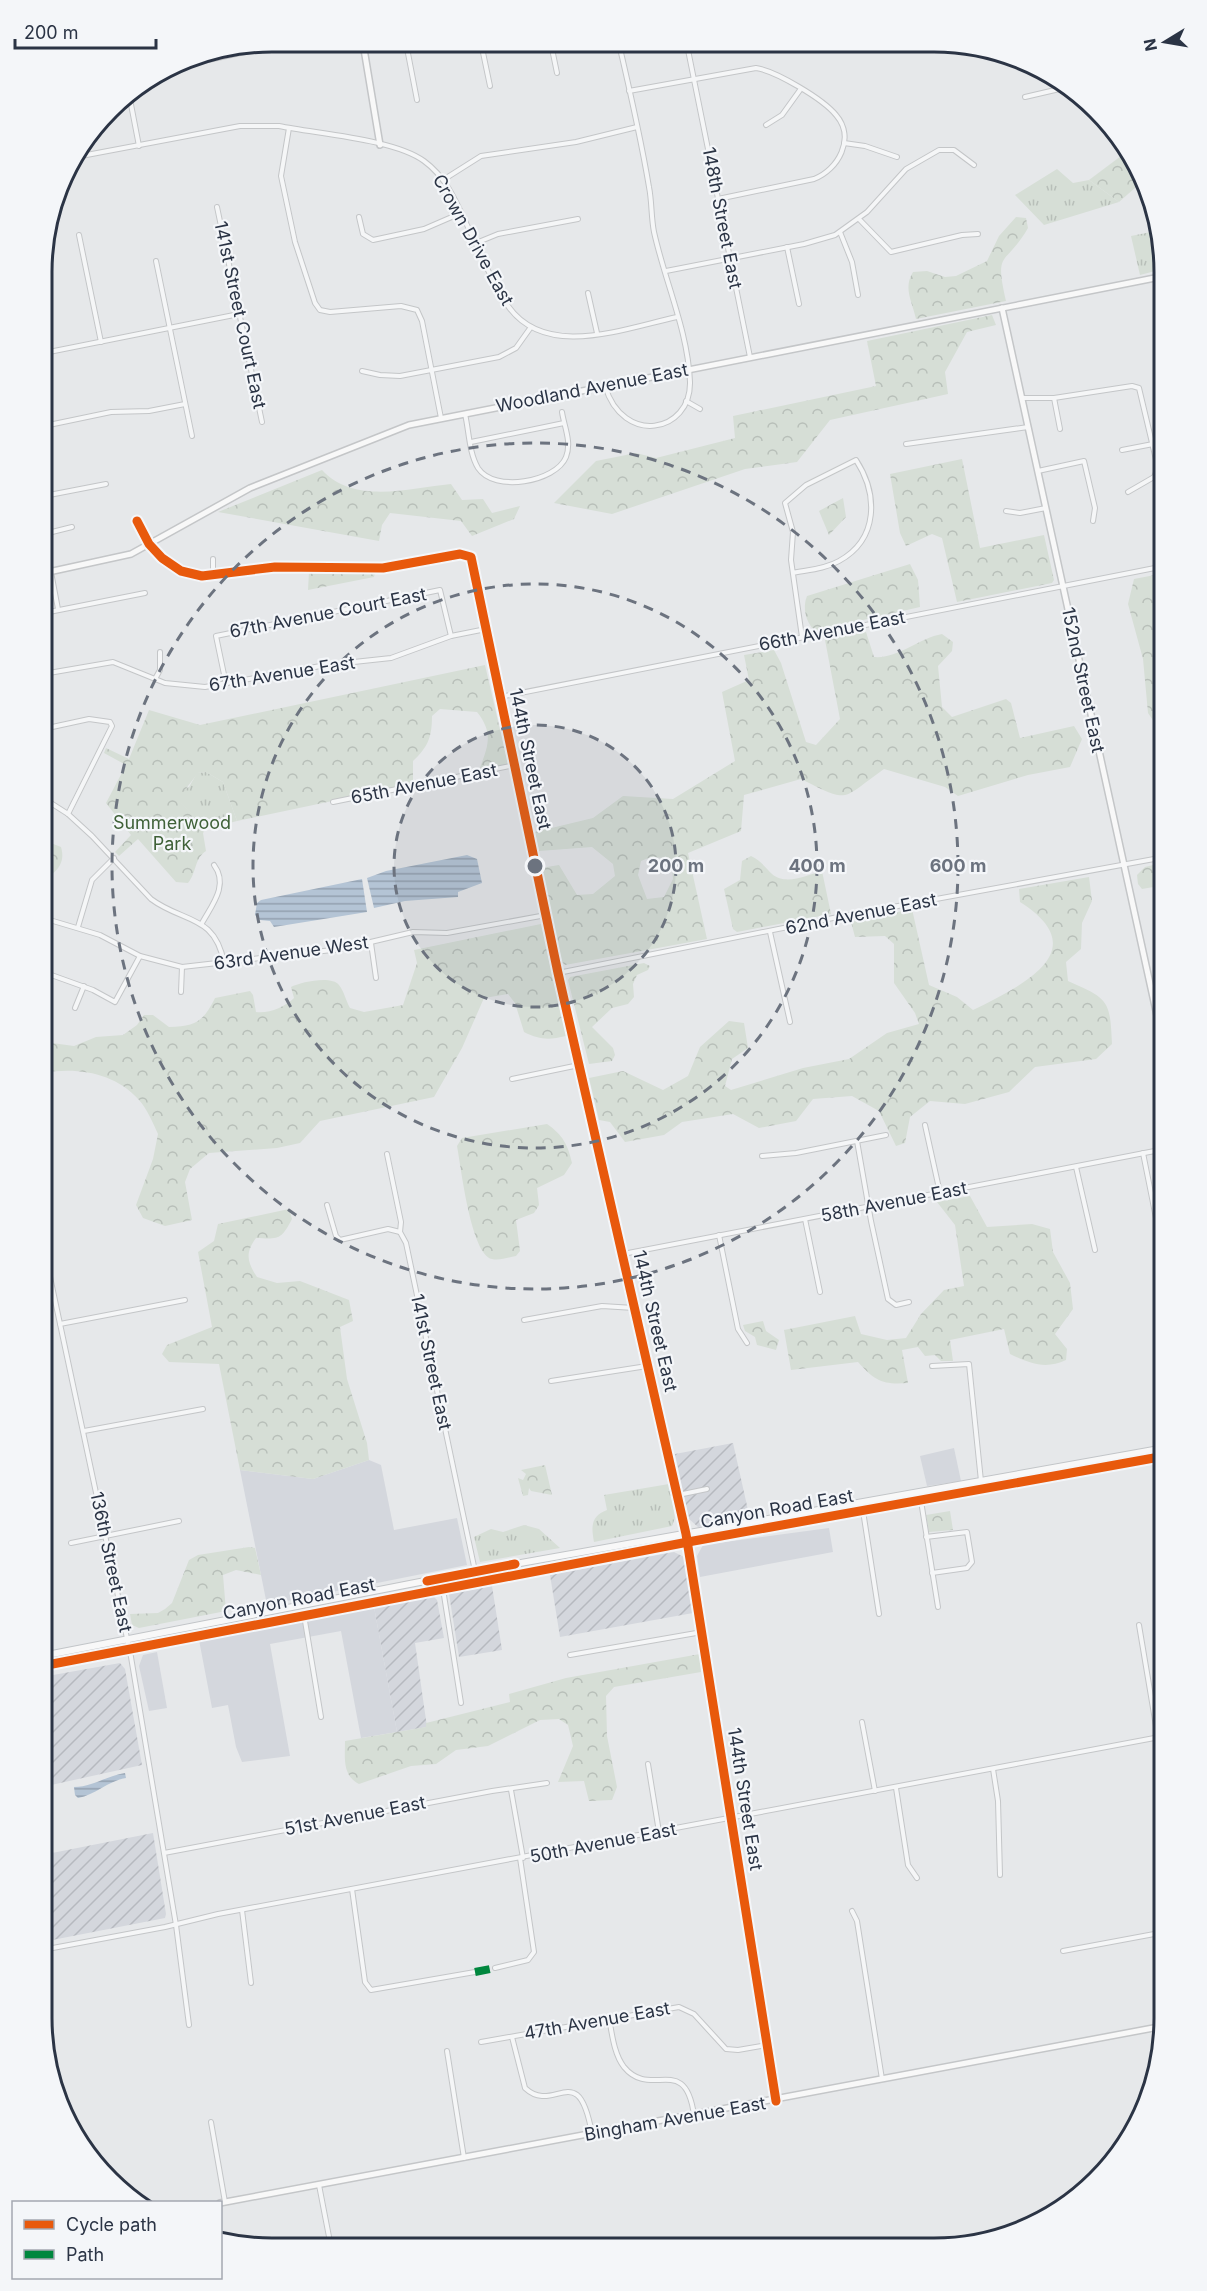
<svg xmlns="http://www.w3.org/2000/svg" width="1207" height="2291" font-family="Inter,sans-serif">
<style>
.built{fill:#d4d7dd}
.industrial{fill:url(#industrial-furrows)}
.grass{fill:url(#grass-tufts)}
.forest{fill:url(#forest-crowns);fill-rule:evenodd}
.water{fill:url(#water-rules)}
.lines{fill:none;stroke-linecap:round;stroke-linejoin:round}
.street-casing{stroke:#c4c6c8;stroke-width:6}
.secondary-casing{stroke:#c4c6c8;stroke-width:8}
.primary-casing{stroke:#c2c5c8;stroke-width:8}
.street{stroke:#f5f6f7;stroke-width:4}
.secondary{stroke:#f8f8f8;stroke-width:5}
.primary{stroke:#f8f8f8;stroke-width:6}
.quiet{stroke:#00873e;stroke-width:8;stroke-dasharray:15 8;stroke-linecap:butt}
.cycleway-casing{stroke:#f4f6f9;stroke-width:13}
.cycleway{stroke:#e8590c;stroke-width:9}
.ring{fill:none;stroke:#6c737f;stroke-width:3;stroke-dasharray:10 8}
.labels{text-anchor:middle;stroke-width:4.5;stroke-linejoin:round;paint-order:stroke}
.street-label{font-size:18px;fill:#2b3445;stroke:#f4f6f9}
.park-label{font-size:18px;fill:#3f6138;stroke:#f4f6f9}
.rim{fill:none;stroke:#2b3445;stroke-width:3}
.centre{fill:#6c737f;stroke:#f4f6f9;stroke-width:3}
.ring-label{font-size:18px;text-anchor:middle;font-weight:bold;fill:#6c737f;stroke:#f4f6f9;stroke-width:4.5;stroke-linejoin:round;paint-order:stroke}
</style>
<defs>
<pattern id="industrial-furrows" width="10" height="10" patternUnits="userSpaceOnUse" patternTransform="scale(1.5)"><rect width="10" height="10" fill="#d4d7dd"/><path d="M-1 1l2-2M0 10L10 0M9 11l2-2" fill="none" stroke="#b6b9bf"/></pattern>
<pattern id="grass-tufts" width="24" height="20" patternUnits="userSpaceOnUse" patternTransform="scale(1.5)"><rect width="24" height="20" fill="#d6ded6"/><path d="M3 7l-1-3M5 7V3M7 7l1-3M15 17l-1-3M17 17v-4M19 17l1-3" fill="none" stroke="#b8bfb9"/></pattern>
<pattern id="forest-crowns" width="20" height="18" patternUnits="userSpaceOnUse" patternTransform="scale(1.5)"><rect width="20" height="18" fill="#d6ded6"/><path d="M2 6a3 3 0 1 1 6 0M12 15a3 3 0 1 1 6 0" fill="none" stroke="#b8bfb9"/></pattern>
<pattern id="water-rules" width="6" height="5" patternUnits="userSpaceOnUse" patternTransform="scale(1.5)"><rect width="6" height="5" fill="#b4c4d5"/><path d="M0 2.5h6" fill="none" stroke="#93a0af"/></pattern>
</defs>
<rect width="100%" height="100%" fill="#e6e8ea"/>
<!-- built -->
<g class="built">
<polygon points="954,1448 961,1481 927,1486 920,1456"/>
<polygon points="369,1460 381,1465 394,1530 457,1518 467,1565 267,1605 240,1470 313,1479"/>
<polygon points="829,1528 833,1552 700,1577 697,1556 703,1545"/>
<polygon points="374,1607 397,1732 361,1738 341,1631 270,1644 290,1756 242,1762 236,1747 228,1705 212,1708 199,1640"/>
<polygon points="157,1652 167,1708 149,1711 139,1666 143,1655"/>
</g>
<!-- industrial -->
<g class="industrial">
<polygon points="733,1443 750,1519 698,1527 689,1519 675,1454"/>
<polygon points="674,1552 684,1557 693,1613 560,1637 550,1575"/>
<polygon points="492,1586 502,1650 459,1657 449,1594"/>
<polygon points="433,1596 437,1600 444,1638 415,1643 427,1727 397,1732 374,1607"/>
<polygon points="120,1663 125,1669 142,1765 42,1787 42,1677"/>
<polygon points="153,1833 166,1914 165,1918 42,1942 42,1855"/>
</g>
<!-- grass -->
<g class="grass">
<polygon points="1057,169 1073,183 1089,180 1119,202 1044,225 1015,195"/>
<polygon points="1151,232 1159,270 1140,275 1131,236"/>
<polygon points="206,772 223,782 237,821 206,829 172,794 189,787 197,773"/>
<path d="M669 1484 675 1518 672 1526 594 1542C591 1526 591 1516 607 1510L604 1495Z"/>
<polygon points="524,1525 539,1529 560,1548 480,1562 474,1537 491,1529 503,1532"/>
</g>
<!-- forest -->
<g class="forest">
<polygon points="1129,150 1144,180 1119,202 1089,180"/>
<path d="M1016 217 1026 218 1028 228C1005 268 994 248 1006 301L916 319C912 301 903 288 913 272L927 271 945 277 956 276 987 261 999 236Z"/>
<polygon points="992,315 996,325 967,332 945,372 948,394 830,420 797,462 745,469 612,514 554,503 596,461 636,453 656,458 735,438 733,416 876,386 867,341"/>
<polygon points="962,459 980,548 1044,535 1054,580 1052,583 957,602 942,538 932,534 906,546 900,533 890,474"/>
<path d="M322 470C354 505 410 488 451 484L462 500 483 499 492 513 520 506 514 519 472 536 461 521 390 513 382 525 379 541 218 512Z"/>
<polygon points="843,498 846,517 829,535 819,511"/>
<path d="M910 564 918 580 920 607 815 631C806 623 802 608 807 596Z"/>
<polygon points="309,572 375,573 374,577 308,590"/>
<polygon points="1165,573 1165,591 1157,603 1165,617 1165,733 1161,732 1148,713 1143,659 1128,604 1134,579"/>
<path d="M866 632 874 657C898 659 919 638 942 634L953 642 952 651 938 666 942 707 952 717 1006 699 1011 703 1020 738 1074 726 1082 739 1070 767 1028 775 958 796 945 787 884 769C840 800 851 804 801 779L744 795 741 831 688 853 707 939 565 965 562 962 541 868 559 865 577 895 593 894 615 876 613 864 592 847 539 851 535 832 593 818 623 796 673 799 735 761 722 692 749 680 744 655 774 650 781 663 806 742 816 745 840 719 825 640ZM651 857 664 858 672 865 673 879 664 897 647 899 638 875 641 861Z"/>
<path d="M485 665 508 764 479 770C488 747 494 733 477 712L440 709 432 716C432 737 428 747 413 761V784L237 821 223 782 206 772 198 773 181 795 173 794 206 829 203 833 206 851C194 859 197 872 188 883L176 882 138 839 119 856 115 852 131 835 106 803 126 765 104 753 106 748 129 759 149 710 200 725Z"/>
<path d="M43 840 61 847C66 864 56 872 43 881Z"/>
<path d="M751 856C760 860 765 867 772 874 786 886 807 875 822 871L831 914 737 932 733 929 724 889 740 880 742 861Z"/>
<polygon points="1165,862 1165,885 1142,889 1138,884 1137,875 1145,867"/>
<path d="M1089 877 1092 901 1082 923 1081 949 1066 962 1068 981C1109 999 1110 1000 1112 1044L1096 1059 1035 1067 1009 1092 965 1104 930 1101 910 1117 905 1143 896 1146 879 1111 852 1096 813 1099 796 1121 759 1128 733 1114 682 1122 664 1135 625 1142 610 1122 599 1120 589 1078 623 1071 663 1090 688 1076 700 1047 729 1021 744 1023 748 1048 732 1059 725 1086 731 1090 803 1068 849 1059 887 1033 919 1024 915 1013 894 983V944L885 936 855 937 851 922 912 909 929 985 957 997 973 1010C1021 986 1097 951 1020 902L1019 889Z"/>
<path d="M541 924 566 1036C549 1040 540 1040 524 1032L515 1003 508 994 484 998 462 1048 434 1097 320 1121 300 1143 277 1148 209 1153 190 1169 185 1182 192 1220 165 1226 143 1218 136 1205 153 1159 158 1134C153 1123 147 1109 139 1100 115 1073 78 1067 43 1073V1032L52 1043 74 1046 96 1037 123 1035 137 1025 144 1015H153L169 1027C196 1026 203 1022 215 998L250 991 253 995 256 1012C268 1014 285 1007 294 998L291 987C300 982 332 975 339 985 344 991 346 1001 350 1008L364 1012 403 1005 417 963 414 950Z"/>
<polygon points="644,963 650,966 648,970 637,975 633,984 634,997 628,1004 612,1008 592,1027 613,1048 615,1055 612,1061 589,1064 568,980 570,977"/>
<path d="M547 1124C563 1135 568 1145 572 1163L564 1175 537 1188 539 1205 534 1213 516 1220 520 1251 516 1256C509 1257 499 1261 492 1259 471 1255 461 1167 457 1146L462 1138Z"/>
<path d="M970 1196 987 1227 1032 1224 1050 1229 1053 1252 1070 1283 1073 1309 1055 1334 1067 1349 1066 1360C1045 1370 1029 1363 1010 1354L1004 1329 950 1340 953 1361H941L935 1355 925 1356 918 1347 902 1350 908 1383C883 1385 875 1381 858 1362L791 1370 784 1330 855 1316 861 1334 887 1340 906 1338 921 1314 944 1290 964 1286 955 1225 937 1202Z"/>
<path d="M289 1209 292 1219C281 1240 279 1239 256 1238 245 1253 247 1262 257 1277L277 1283 300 1281 349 1300 353 1321 340 1327 347 1379 367 1443 369 1460 313 1479 240 1470 219 1364 169 1362 162 1354 167 1345 212 1327 198 1252 214 1241 218 1224Z"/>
<polygon points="763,1321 766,1331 779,1340 776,1350 757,1345 755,1337 745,1331 743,1325"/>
<polygon points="545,1465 552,1495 531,1491 529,1488 528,1495 523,1496 518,1478 523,1480 526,1474 521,1470"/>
<polygon points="950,1511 953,1530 929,1532 926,1515"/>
<polygon points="249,1547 255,1548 261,1575 236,1570 223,1575 226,1611 139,1628 132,1625 130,1614 158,1613 165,1609 172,1603 189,1560 198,1555"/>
<path d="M700 1654 701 1672 614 1687 606 1696 607 1736 617 1787 612 1800 589 1801 584 1781 558 1782 573 1746 568 1725 559 1719 540 1720 488 1746 456 1750 436 1764 411 1766 359 1784C342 1775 345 1758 345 1741L426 1727V1723L510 1702 509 1694 566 1678Z"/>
</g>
<!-- water -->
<g class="water">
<polygon points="467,855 477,859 482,883 458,892 458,897 405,901 374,908 367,878 386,871"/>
<polygon points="362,879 367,912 274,927 270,921 260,920 255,915 257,903 261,900"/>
<path d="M125 1773 126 1778C108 1781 95 1795 78 1798L75 1795 74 1787C92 1787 106 1776 125 1773Z"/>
</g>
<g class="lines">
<!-- street casing -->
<g class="street-casing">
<g id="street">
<polyline points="406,43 417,100"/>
<polyline points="481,43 490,86"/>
<polyline points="551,44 557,73"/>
<polyline points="687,45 750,357"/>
<polyline points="199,62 254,50 304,47 331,42"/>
<path d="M629 91 756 68C776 71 823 99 836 115 856 138 838 170 814 179L718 199"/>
<polyline points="129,94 139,146"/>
<polyline points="1025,97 1068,87"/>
<polyline points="766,125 782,115 800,90"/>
<polyline points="289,128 281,176 295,242 315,303 320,310 330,312 401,306 417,310 422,321 441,418"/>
<polyline points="844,143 865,146 897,157"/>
<path d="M76 157 240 126H279C318 134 394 139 424 161 446 177 456 201 467 225 480 251 491 282 508 306 546 360 625 328 677 317"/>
<polyline points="443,180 481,156 576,142 637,127"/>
<polyline points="217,207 262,422"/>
<polyline points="359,217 363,234 373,240 424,229 461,213"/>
<polyline points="859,219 891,252 962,235 978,234"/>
<polyline points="840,232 852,262 858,295"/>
<polyline points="79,235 101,342"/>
<polyline points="476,243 498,234 578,219"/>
<polyline points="787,247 799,304"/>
<polyline points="156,261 192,436"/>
<polyline points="666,271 804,244 835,235 867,212 906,169 939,150 954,150 974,165"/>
<polyline points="588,293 597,333"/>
<polyline points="44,353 239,314"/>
<polyline points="362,371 380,375 400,376 499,357 516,348 531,327"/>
<path d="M605 386C623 446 691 433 690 382 688 331 665 282 654 232 651 217 652 202 649 187 641 139 630 91 619 44"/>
<polyline points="1022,398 1054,398 1132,386 1139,388 1158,468 1154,477 1128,492"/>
<polyline points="1054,398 1060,429"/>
<polyline points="686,401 700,409"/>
<path d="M465 414C469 431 469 453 478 468 494 493 556 482 566 457 572 442 564 426 562 412"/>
<polyline points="44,426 111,412 149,411 185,404"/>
<polyline points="471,442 564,423"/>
<polyline points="906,444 1028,427"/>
<polyline points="1122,450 1153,444"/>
<polyline points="1038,471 1084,461 1095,508 1093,521"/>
<polyline points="44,496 106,484"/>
<polyline points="1006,511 1020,513 1046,508"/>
<polyline points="137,521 149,544 162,558 181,571 202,576 275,567 383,568 460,554 468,555"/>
<polyline points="44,534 72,527"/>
<polyline points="213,559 213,576"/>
<polyline points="51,572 58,609"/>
<path d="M793 573C808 570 825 569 839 561 879 539 878 494 856 460L806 485 785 503 793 532 791 560 802 637"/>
<polyline points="44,613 145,593"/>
<polyline points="43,674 113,662 165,683 205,687 326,665 391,658 451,636 486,629"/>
<polyline points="155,679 160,670 160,652"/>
<polyline points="226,684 216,636 440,590 451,636"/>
<polyline points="500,697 1165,566"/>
<polyline points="43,729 89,719 110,722 112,726 68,814"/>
<path d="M43 798 68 814 92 836 151 899C183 923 215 914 224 963"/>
<polyline points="333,802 515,765"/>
<polyline points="43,918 100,935 140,956 182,967 341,949 413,932 447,933 546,915"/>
<path d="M202 923C212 905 229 885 214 865"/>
<polyline points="78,927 92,880 114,858"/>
<polyline points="770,932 790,1022"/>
<polyline points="371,943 376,978"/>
<polyline points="43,972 93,990 115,1002 140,956"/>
<polyline points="558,973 838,917 1165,857"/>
<polyline points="181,992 182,967"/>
<polyline points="75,1008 84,986"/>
<polyline points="512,1079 579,1065"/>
<polyline points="925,1125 940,1193"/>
<polyline points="857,1141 871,1221 888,1299 896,1305 909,1302"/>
<polyline points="1143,1153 1165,1263"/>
<polyline points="387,1154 401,1222 400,1232 406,1243 475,1571"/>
<polyline points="762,1156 796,1153 886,1135"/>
<polyline points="1076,1167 1095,1250"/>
<polyline points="327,1205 336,1236 340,1240 388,1229 400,1232"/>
<polyline points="805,1219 820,1292"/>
<polyline points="719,1235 738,1329 747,1343"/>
<polyline points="43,1244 131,1657 176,1925 189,2025"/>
<polyline points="623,1254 1165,1149"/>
<polyline points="524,1320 602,1306 634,1308"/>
<polyline points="60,1324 185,1300"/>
<polyline points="932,1366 969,1364 981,1481"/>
<polyline points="551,1381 647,1366"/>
<polyline points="84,1431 203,1409"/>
<polyline points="678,1495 707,1489"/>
<polyline points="921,1501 938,1607"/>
<polyline points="863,1511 879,1614"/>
<polyline points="926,1537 967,1532 972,1562 967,1568 932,1573"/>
<polyline points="71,1543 179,1521"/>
<polyline points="443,1589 461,1703"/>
<polyline points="304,1615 321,1717"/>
<polyline points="1139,1625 1158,1738"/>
<polyline points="570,1655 702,1632"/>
<polyline points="862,1722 875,1791"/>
<polyline points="648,1764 659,1832"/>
<polyline points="993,1769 998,1801 1000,1875"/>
<polyline points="896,1788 908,1865 917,1878"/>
<polyline points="511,1790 523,1858"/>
<polyline points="164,1853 492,1791 547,1783"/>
<polyline points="352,1889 365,1982 371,1990 475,1972"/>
<polyline points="242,1910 251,1983"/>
<polyline points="852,1911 857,1921 882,2079"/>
<polyline points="42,1950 165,1927 218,1914 1165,1736"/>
<polyline points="1063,1951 1165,1932"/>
<polyline points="495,1968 528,1960 534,1952 520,1858"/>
<path d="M609 2018C612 2034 614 2054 624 2067 651 2100 685 2052 694 2115"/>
<path d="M512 2037 525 2088C555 2116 578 2056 592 2134"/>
<polyline points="481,2042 679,2007 694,2014 726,2049 738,2050 767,2045"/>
<polyline points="447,2051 464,2158"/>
<polyline points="211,2122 225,2202"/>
<polyline points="319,2185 331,2247"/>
</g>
</g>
<!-- secondary casing -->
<g class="secondary-casing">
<g id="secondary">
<polyline points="363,43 380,145"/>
<polyline points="1002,308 1165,1052"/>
<polyline points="468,555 472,561 558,973 686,1534 776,2101"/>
<polyline points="44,573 131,554 250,488 409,425 1165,276"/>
<polyline points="220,2203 1164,2026"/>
</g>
</g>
<!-- primary casing -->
<g class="primary-casing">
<g id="primary">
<polyline points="457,1583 472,1578 476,1571"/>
<polyline points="42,1656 476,1571 1165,1448"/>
<polyline points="42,1666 688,1542 1165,1456"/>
</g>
</g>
<!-- street -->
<use href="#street" class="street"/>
<!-- secondary -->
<use href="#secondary" class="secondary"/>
<!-- primary -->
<use href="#primary" class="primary"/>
<!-- quiet -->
<polyline class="quiet" points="475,1972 495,1968"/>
<!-- cycleway casing -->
<g class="cycleway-casing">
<g id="cycleway">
<polyline points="137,521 149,544 162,558 181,571 202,576 275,567 383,568 460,554 471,557 558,973 686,1534 776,2101"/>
<polyline points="427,1581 515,1564"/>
<polyline points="42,1666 688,1542 1165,1456"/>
</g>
</g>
<!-- cycleway -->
<use href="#cycleway" class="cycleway"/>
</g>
<!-- distance rings -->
<circle cx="535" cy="866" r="141" fill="#6c737f" fill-opacity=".12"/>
<g class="ring">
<circle cx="535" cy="866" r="141"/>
<circle cx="535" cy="866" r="282"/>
<circle cx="535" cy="866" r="423"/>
</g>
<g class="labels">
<!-- street labels -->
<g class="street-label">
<text transform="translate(722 218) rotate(79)" y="6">148th Street East</text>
<text transform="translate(473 240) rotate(61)" y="6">Crown Drive East</text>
<text transform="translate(240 315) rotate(78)" y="6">141st Street Court East</text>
<text transform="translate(592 388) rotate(-11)" y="6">Woodland Avenue East</text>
<text transform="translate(328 613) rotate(-11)" y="6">67th Avenue Court East</text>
<text transform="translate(832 631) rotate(-11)" y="6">66th Avenue East</text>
<text transform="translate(282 674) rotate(-9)" y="6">67th Avenue East</text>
<text transform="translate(1083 680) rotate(78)" y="6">152nd Street East</text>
<text transform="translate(530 759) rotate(78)" y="6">144th Street East</text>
<text transform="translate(424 784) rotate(-11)" y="6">65th Avenue East</text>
<text transform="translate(861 914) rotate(-11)" y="6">62nd Avenue East</text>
<text transform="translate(291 953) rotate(-8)" y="6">63rd Avenue West</text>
<text transform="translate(894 1202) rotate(-11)" y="6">58th Avenue East</text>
<text transform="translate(655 1321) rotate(77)" y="6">144th Street East</text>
<text transform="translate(431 1362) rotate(78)" y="6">141st Street East</text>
<text transform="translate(777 1509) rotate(-10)" y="6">Canyon Road East</text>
<text transform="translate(111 1562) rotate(78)" y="6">136th Street East</text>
<text transform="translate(299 1599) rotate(-11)" y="6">Canyon Road East</text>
<text transform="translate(745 1799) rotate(81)" y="6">144th Street East</text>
<text transform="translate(355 1816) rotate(-11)" y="6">51st Avenue East</text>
<text transform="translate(603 1843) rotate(-11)" y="6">50th Avenue East</text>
<text transform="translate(597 2021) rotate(-10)" y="6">47th Avenue East</text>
<text transform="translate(675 2119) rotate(-10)" y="6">Bingham Avenue East</text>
</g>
<!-- park labels -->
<g class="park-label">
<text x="172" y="829">Summerwood<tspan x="172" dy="21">Park</tspan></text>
</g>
</g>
<!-- crop -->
<path d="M0 0H1207V2291H0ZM272 52H934A220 220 0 0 1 1154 272V2018A220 220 0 0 1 934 2238H272A220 220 0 0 1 52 2018V272A220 220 0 0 1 272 52Z" fill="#f4f6f9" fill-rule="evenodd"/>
<path class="rim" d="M272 52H934A220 220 0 0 1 1154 272V2018A220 220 0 0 1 934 2238H272A220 220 0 0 1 52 2018V272A220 220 0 0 1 272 52Z"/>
<circle cx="535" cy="866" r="9" class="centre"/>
<g class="ring-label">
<text x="676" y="872">200 m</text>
<text x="817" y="872">400 m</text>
<text x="958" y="872">600 m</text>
</g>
<!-- legend -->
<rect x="12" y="2201" width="210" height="78" fill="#f4f6f9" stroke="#a4a8b1" stroke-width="1.5"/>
<rect x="24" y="2220" width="30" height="9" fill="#e8590c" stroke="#a4a8b1" stroke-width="1.5"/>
<text x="66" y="2231" font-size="18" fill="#2b3445">Cycle path</text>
<rect x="24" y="2250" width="30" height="9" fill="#00873e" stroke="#a4a8b1" stroke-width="1.5"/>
<text x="66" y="2261" font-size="18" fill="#2b3445">Path</text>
<!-- north arrow -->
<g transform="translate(1165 42) rotate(259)" stroke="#f4f6f9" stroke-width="4.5" paint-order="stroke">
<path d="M0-4.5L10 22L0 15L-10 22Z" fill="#2b3445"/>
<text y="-9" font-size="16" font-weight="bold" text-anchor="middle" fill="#2b3445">N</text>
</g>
<!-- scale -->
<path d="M15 39v9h141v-9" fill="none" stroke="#2b3445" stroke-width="3"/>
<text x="24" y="39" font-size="18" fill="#2b3445" stroke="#f4f6f9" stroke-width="4.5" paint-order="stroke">200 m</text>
</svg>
